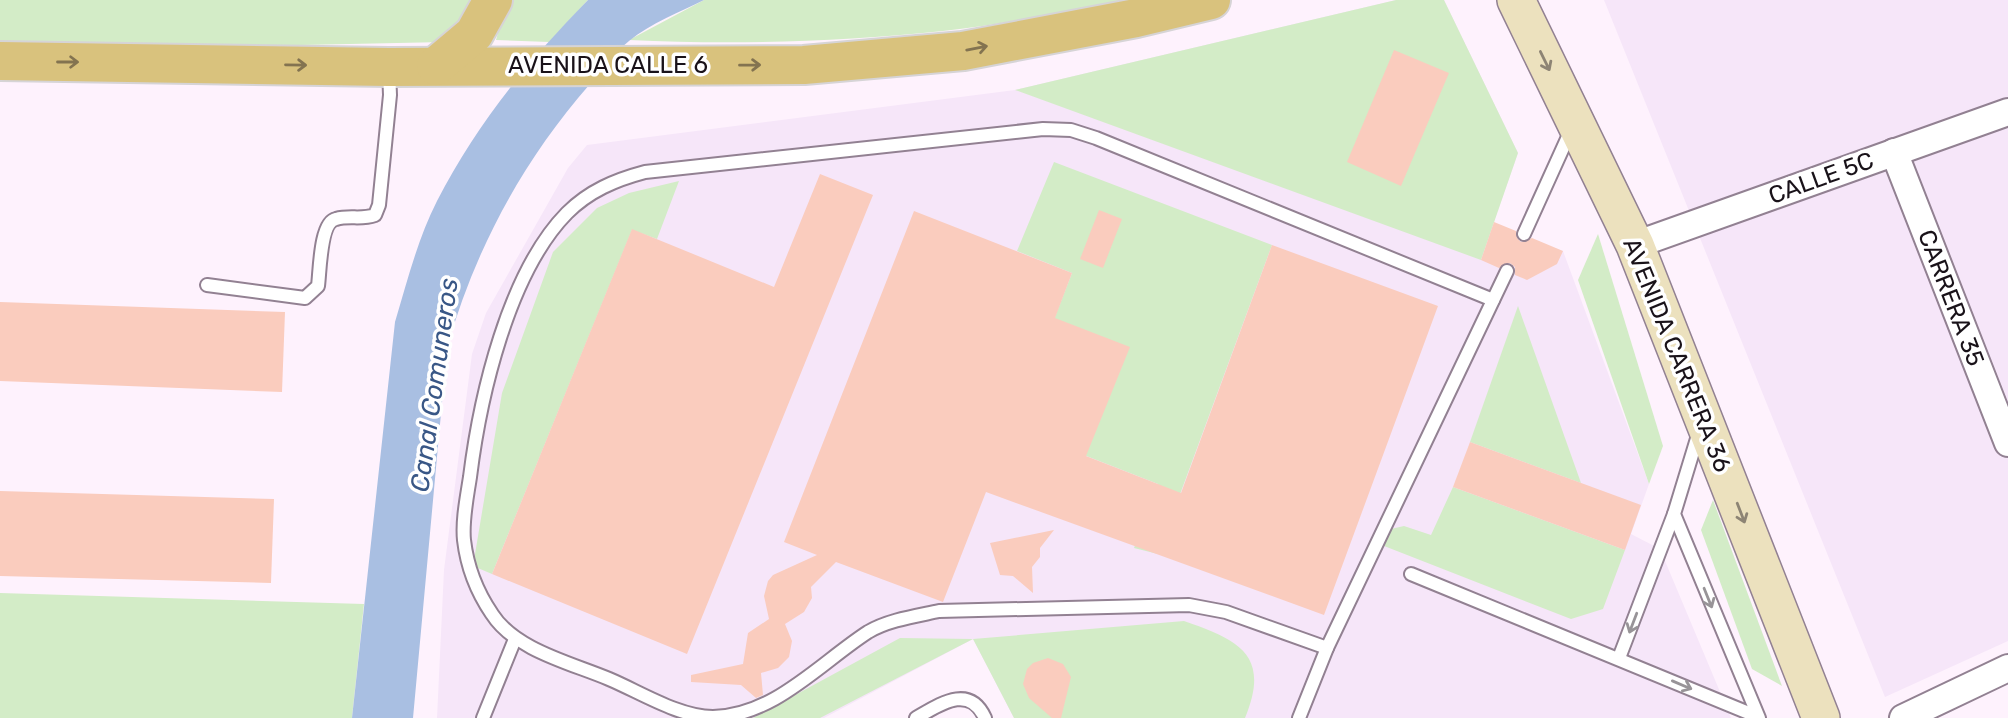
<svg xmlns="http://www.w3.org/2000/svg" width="2008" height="718" font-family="Rubik,sans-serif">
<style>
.industrial{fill:#f6e6f9}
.green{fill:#d3ecc7}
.water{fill:#a9bfe2}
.building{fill:#faccbe}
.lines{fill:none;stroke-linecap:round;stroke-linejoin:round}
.service-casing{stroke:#928192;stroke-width:16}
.minor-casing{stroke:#928192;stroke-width:30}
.secondary-casing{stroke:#928192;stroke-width:40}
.primary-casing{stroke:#d6d4d6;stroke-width:42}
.service{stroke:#fff;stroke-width:12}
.minor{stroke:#fff;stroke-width:26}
.secondary{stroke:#ece1be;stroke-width:37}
.primary{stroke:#d9c27d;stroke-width:38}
.oneway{stroke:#837350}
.oneway2{stroke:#8d8474}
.oneway3{stroke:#989498}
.labels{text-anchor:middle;stroke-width:7;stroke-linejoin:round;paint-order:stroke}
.street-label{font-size:24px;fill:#191219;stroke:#fff}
.water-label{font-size:26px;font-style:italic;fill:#395786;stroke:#fff}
</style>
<rect width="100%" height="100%" fill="#fef2fd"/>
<!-- industrial -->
<g class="industrial">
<polygon points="1396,0 1444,0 1518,153 1492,227 1563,251 1649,484 1631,534 1660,549 1731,718 1014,718 973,639 824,718 437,718 444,570 472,354 486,313 568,168 587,145 1015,90"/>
<polygon points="1604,0 2008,0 2008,641 1885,697"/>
</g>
<!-- green -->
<g class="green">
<polygon points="0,0 481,0 445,42 200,47 0,42"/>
<polygon points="507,0 588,0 549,42 496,40"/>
<path d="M704 0H1126C1066 10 1004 25 943 31 838 42 734 45 629 40Z"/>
<polygon points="1396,0 1444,0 1518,153 1481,260 1015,90"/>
<polygon points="1054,162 1272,245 1158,554 1134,548 1158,484 1012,427 1072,273 1017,251"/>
<polygon points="679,181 657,239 632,230 492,574 473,566 502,393 553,252 597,208 629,193"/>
<polygon points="1598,234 1663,446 1649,484 1578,280"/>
<polygon points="1518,306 1581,483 1470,442"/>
<polygon points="1453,487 1625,550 1603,609 1571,619 1379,544 1382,531 1404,526 1431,535"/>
<polygon points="1713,500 1782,686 1752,669 1701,530"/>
<polygon points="0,593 364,604 352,718 0,718"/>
<path d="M1184 621C1239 640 1271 655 1245 718H1014L973 639 820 718H753L900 638 973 639Z"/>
</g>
<!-- water -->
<path class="water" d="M588 0H704C680 12 651 23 629 41 615 52 602 70 590 84 522 162 475 249 447 348L413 718H352L395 322C407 282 418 238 437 201 476 125 528 61 588 0Z"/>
<!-- building -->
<g class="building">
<polygon points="1394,50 1449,73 1401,186 1347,162"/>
<polygon points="820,174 873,195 687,654 492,574 632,229 774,287"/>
<polygon points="1099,210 1122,219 1103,268 1080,259"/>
<polygon points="914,211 1072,273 1055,318 1130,347 1086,456 1181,493 1272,245 1438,306 1324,615 986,492 943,602 836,562 811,587 812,598 804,612 785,624 792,641 789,657 778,668 761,673 763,695 756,698 741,685 691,682 691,675 743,664 748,633 769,619 764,596 768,581 773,575 817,555 784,542"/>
<polygon points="1494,222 1516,231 1517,238 1521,242 1532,238 1563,251 1557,264 1527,280 1515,275 1515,267 1510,263 1499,268 1481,260"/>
<polygon points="0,302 285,312 282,392 0,381"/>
<polygon points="1470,442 1641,505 1625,550 1453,487"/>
<polygon points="0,491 274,499 271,583 0,576"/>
<polygon points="1054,530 1040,548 1040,557 1032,567 1033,593 1013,576 1000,575 990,543"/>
<polygon points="1048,658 1063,664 1071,677 1061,718 1052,718 1029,698 1023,684 1027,669 1033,663"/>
</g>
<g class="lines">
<!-- service casing -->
<g class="service-casing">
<g id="service">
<polyline points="1524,234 1572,128"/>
<path d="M207 285 305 298 318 286C320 271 320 222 336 219 350 215 361 220 375 215L379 205 390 95 389 70"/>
<polyline points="1699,432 1674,514 1759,718"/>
<polyline points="1411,574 1756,716"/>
<path d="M1327 648 1226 612 1189 605 939 611C916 616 888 620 868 632 820 663 774 716 713 717 679 717 640 692 609 679 571 663 515 650 492 614 477 592 467 566 464 540 462 520 467 497 470 477 480 397 508 273 567 213 589 191 615 180 645 172L1043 129 1071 130 1096 138 1493 300"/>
<polyline points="1619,658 1674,514"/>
<polyline points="483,718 515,639"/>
<path d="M916 718C939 705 969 683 985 718"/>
<polyline points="1299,718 1327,648 1507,271"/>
</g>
</g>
<!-- minor casing -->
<g class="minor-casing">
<g id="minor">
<polyline points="1894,152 2008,443"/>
<polyline points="1635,245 2008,112"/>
<polyline points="1903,718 2008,668"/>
</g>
</g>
<!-- secondary casing -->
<g class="secondary-casing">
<polyline id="secondary" points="1516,0 1635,245 1821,718"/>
</g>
<!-- primary casing -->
<g class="primary-casing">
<g id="primary">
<polyline points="0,61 389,67 804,65 963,51 1136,18 1211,0"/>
<polyline points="436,66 474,34 493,0"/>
</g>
</g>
<!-- service -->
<use href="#service" class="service"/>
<!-- minor -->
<use href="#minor" class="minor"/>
<!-- secondary -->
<use href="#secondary" class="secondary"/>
<!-- primary -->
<use href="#primary" class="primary"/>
</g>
<!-- one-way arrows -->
<defs><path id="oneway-shaft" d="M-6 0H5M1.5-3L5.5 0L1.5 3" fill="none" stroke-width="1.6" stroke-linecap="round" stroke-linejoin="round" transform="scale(1.75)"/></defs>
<g class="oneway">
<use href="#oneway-shaft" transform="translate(977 48) rotate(-11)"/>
<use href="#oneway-shaft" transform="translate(68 62)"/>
<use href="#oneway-shaft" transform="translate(296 65) rotate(1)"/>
<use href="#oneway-shaft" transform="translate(750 65) rotate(-1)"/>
</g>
<g class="oneway2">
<use href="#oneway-shaft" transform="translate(1545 61) rotate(64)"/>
<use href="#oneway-shaft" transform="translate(1741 513) rotate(69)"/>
</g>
<g class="oneway3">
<use href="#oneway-shaft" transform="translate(1708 598) rotate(68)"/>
<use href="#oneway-shaft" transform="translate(1633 623) rotate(111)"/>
<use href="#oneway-shaft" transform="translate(1682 685) rotate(23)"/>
</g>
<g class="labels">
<!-- street labels -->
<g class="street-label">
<text x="608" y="73">AVENIDA CALLE 6</text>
<text transform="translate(1821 178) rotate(-20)" y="8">CALLE 5C</text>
<text transform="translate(1951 298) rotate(69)" y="8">CARRERA 35</text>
<text transform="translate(1677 355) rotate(68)" y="8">AVENIDA CARRERA 36</text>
</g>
<!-- water labels -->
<g class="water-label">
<text transform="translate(434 385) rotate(-82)" y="9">Canal Comuneros</text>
</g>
</g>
</svg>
